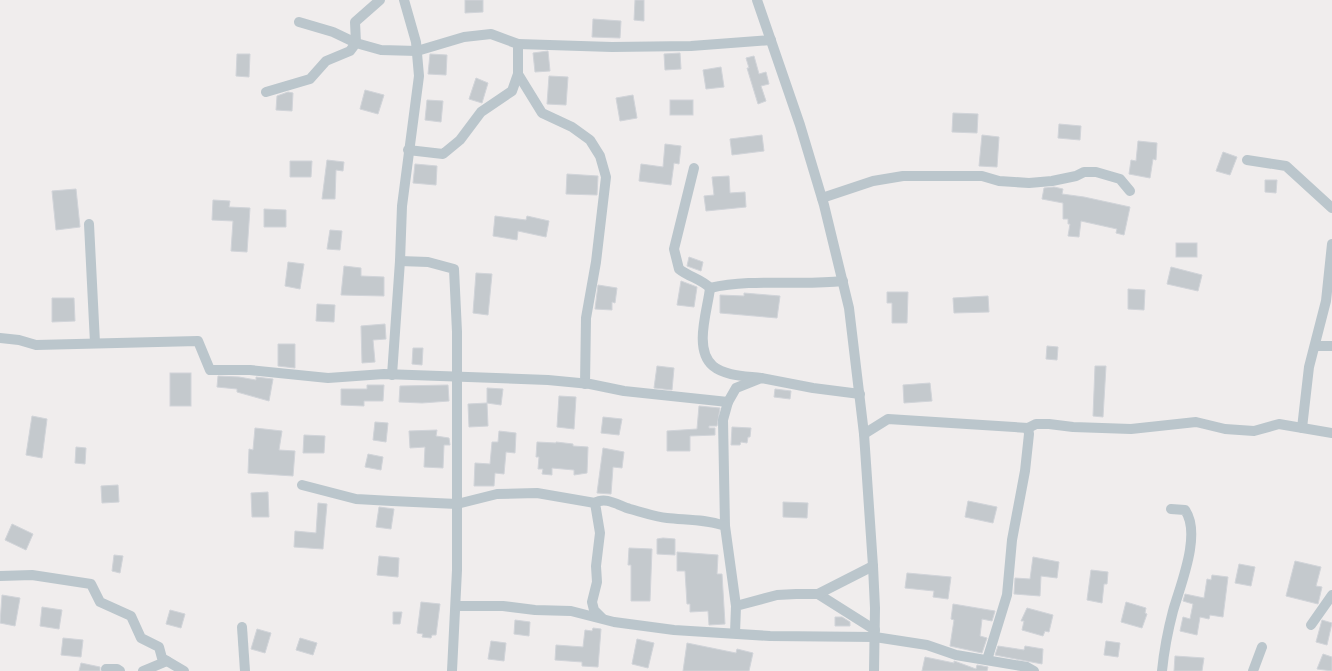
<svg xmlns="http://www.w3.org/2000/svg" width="1332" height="671" font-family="'Varela Round',sans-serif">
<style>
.building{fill:#c4c9cd;stroke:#d1d4d9}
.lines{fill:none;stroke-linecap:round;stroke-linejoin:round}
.minor{stroke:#bbc6cc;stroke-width:10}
</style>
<rect width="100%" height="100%" fill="#f0eded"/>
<!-- building -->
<g class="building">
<polygon points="465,0 483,0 483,12 465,13"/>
<polygon points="635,0 644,0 644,21 634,20"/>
<polygon points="593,19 621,21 620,38 592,37"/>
<polygon points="548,51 550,71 535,72 533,53"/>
<polygon points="680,53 681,69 665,70 664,54"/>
<polygon points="237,54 250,54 249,77 236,76"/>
<polygon points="430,54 447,55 446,75 428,74"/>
<polygon points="754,56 759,74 766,72 769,84 761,86 766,101 758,104 747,68 749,68 746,58"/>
<polygon points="721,67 724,87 706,89 703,70"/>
<polygon points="549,76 568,77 566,105 547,104"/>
<polygon points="476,78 488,83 482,103 469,99"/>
<polygon points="365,90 384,95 378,114 360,109"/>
<polygon points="288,92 293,93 292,111 276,110 277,96"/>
<polygon points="633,95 637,118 620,121 616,98"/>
<polygon points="427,100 443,101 441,122 425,120"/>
<rect x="670" y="100" width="23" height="15"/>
<polygon points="953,113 978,114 977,133 952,132"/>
<polygon points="1059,124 1081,126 1080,140 1058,138"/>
<polygon points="762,135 764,151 732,155 730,139"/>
<polygon points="982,135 999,137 997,167 979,166"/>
<polygon points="1138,141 1157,143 1156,160 1153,159 1150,178 1129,174 1131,160 1136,161"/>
<polygon points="665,144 681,146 679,164 674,163 671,185 639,181 641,164 663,167"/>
<polygon points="1223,152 1237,157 1230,175 1216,171"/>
<polygon points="327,160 344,162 343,171 336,170 335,199 322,199"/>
<polygon points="290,161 312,161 311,177 290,177"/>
<polygon points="415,164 437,166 436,185 413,183"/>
<polygon points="567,174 598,176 597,195 566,194"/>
<polygon points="729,176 730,193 745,192 746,207 706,211 704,196 714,195 712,177"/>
<polygon points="1265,180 1277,180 1276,193 1265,192"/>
<polygon points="1054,187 1063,189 1062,194 1084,197 1130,207 1124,235 1116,233 1117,229 1081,221 1079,237 1068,236 1070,224 1068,224 1068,219 1063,219 1063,203 1042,199 1044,188"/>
<polygon points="76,189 80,227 56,230 52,191"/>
<polygon points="213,200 230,201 229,207 250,208 247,252 231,251 233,221 212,220"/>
<polygon points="264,209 286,210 286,227 264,227"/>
<polygon points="495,216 526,220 527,216 549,221 546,237 518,231 517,240 493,236"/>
<polygon points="330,230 342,231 340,250 327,249"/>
<rect x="1176" y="243" width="21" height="14"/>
<polygon points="689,257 703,262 701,271 687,266"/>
<polygon points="288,262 304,264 300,289 285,286"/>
<polygon points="344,266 361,268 361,276 384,277 384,296 341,295"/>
<polygon points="1171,267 1202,275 1198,291 1167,284"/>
<polygon points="476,273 492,274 488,315 473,313"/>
<polygon points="681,281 697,287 694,307 677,305"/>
<polygon points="598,285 617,288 615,303 612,302 612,310 595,309"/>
<polygon points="1128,289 1145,290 1144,310 1128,309"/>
<polygon points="887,292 908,292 907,323 892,323 892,303 887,303"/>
<polygon points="744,293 780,296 777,318 720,313 720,295 744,296"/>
<polygon points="988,296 989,312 954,313 953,298"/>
<polygon points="52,298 74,298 75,321 52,322"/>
<polygon points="317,304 335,305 334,322 316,321"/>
<polygon points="385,324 386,339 373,340 375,362 362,363 361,326"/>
<polygon points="278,344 295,344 295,368 278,366"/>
<polygon points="1047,346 1058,347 1057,360 1046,359"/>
<polygon points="413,348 423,348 422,365 412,364"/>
<polygon points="657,366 674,368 672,390 654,388"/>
<polygon points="1095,366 1106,366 1103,417 1093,416"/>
<rect x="170" y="373" width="21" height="33"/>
<polygon points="218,376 239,377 256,380 256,377 273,379 269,401 237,392 237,389 217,387"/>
<polygon points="930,383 932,401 904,403 903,385"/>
<polygon points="367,385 384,385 383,401 364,401 364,406 341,405 341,389 367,389"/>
<polygon points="448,385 449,401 422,403 399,402 400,386"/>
<polygon points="487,388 503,389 501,405 487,403"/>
<polygon points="775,389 791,391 790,399 774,397"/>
<polygon points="559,396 576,397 574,429 557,427"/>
<polygon points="487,403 488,426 469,427 468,404"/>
<polygon points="699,406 720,408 717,426 709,426 709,428 715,428 715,435 690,436 690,451 667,451 667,431 697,429"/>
<polygon points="32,416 47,419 42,458 26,455"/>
<polygon points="603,417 622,419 619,435 601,433"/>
<polygon points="375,422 388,423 386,442 373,440"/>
<polygon points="732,427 751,428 750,437 748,437 747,443 741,442 740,445 731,445"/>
<polygon points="255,428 282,431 279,450 295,451 293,476 248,473 249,449 253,450"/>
<polygon points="437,430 436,436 449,438 450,445 444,445 443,468 424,467 425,447 410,448 409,431"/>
<polygon points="499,431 516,433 515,453 506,452 504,474 495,473 494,486 474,486 475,463 490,464 492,442 498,442"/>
<polygon points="304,435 325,436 324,453 303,453"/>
<polygon points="537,442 556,443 556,442 573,444 573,446 588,447 587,473 574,475 574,470 552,468 552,475 542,474 543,469 538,469 539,457 536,457"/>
<polygon points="76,447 86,448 85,464 75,463"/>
<polygon points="603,448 624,452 622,468 613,467 611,494 597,493"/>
<polygon points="368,454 383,457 381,470 365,467"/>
<polygon points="118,485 119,502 102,503 101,486"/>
<polygon points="268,492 269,517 252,517 251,493"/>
<polygon points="968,501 997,507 993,523 965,517"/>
<polygon points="783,502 808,503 807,518 783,517"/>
<polygon points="318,503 327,504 323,549 294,547 295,531 316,533"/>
<polygon points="379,507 394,509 391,529 376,527"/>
<polygon points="12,524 33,534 26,550 5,540"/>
<polygon points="663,538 675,539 675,555 657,554 657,539"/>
<polygon points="629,548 652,549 650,601 631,601 631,565 628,565"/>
<polygon points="677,552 718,555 717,574 722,574 725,624 709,625 708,611 690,612 690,604 687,604 685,571 677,571"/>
<polygon points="114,555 123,556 120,573 112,571"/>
<polygon points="379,556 399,558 398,577 377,575"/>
<polygon points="1033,557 1059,562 1057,578 1041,576 1040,596 1014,594 1015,578 1030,579"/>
<polygon points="1295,561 1321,567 1316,586 1322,587 1318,604 1286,596"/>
<polygon points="1239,564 1255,567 1251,586 1235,583"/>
<polygon points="1091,570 1108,572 1107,584 1104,584 1102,603 1087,600"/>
<polygon points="907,573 951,577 948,599 933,597 934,591 905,588"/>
<polygon points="1212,575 1228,577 1223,617 1210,615 1209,619 1200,617 1197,635 1180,631 1183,617 1190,619 1193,604 1183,601 1185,594 1204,598 1207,579 1211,580"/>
<polygon points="2,595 20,598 15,626 0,623"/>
<polygon points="421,602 440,604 436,635 432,635 431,638 422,637 423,634 417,633"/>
<polygon points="1126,602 1146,608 1145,613 1147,614 1142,628 1121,622"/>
<polygon points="953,604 995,611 992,621 982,619 980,636 987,638 982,653 950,646 954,620 951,619"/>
<polygon points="42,607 62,610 59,629 40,626"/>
<polygon points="1027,608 1053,615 1049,632 1045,631 1043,636 1022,630 1024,621 1021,621"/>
<polygon points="170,610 185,614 181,628 166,624"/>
<polygon points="393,612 402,612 400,624 393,624"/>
<polygon points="835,617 842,617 850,622 850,626 835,626"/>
<polygon points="515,620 530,622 529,636 514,634"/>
<polygon points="1322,620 1332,623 1327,645 1316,642"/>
<polygon points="593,628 601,629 598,667 582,666 582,662 555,660 556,645 583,647 585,630 592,631"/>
<polygon points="257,629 271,633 265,653 251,649"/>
<polygon points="63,638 83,640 81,657 61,655"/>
<polygon points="300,638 317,643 313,655 296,650"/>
<polygon points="637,639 654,643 648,668 632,664"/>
<polygon points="491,641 506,643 504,661 488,659"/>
<polygon points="1106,641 1120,643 1118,657 1104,655"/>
<polygon points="687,643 736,653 737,649 753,653 749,671 683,671"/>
<polygon points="998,646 1024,650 1025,646 1043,649 1042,664 995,655"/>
<polygon points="1323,654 1332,657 1332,671 1317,669"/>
<polygon points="1175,656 1204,658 1202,671 1174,671"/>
<polygon points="925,657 954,663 954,661 957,662 976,669 977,665 988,667 987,671 922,671"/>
<polygon points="81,663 100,667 100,671 79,671"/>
</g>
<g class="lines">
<!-- minor -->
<g class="minor">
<polyline points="757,0 800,125 824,205 849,308 864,434 873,566 875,608 874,671"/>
<polyline points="299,22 333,32 356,43 355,22 380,0"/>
<polyline points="518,44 612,47 691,46 771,40"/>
<polyline points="518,74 542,113 572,127 590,140 600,156 606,177 596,262 586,318 585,384"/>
<polyline points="266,92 310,79 326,61 350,51 356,43 381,50 417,51 464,37 491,34 518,44 518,74 512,91 481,112 460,140 443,154 408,150"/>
<polyline points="1247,160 1286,166 1332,208"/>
<path d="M694 168 674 249 679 269C689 277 701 279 710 288 708 309 693 349 713 366 725 376 746 376 761 378"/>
<polyline points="822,198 873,181 903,176 982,176 999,181 1029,183 1052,181 1076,176 1084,172 1096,172 1120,179 1130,191"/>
<polyline points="89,224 95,343"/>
<polyline points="400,261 428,262 454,269 457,332 457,570 452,671"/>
<path d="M710 288C754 278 799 286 843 281"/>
<polyline points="0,338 19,340 36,345 198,341 210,370 250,370 328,378 384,374 548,380 590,384 624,391 728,402 736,388 761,378 813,388 860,394"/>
<polyline points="1316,346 1332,346"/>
<polyline points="392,375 400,261 402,206 419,76 416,42 404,0"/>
<polyline points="1302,428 1309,367 1326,301 1332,244"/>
<polyline points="864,434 888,419 1028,428 1036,424 1049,424 1073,427 1131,429 1196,422 1225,429 1254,431 1279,424 1332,433"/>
<polyline points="302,485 356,499 392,501 457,504 497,494 537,493 595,503"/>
<polyline points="725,526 723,420 728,402"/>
<polyline points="0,576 32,575 91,584 100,602 131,616 141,638 159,647 162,658 184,671"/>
<polyline points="818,594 875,630"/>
<polyline points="457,606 503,606 535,610 571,611 614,622 674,630 770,636 875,637 927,645 956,655 1027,667 1034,671"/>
<path d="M602 618 594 610 592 602 597 582 596 566 600 533 595 503C606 496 619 506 630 509 642 512 655 517 667 518 686 520 706 519 725 526L736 606"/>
<polyline points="1311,625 1332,595"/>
<polyline points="242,627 245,671"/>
<polyline points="735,633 736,606 777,595 796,594 818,594 873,566"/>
<polyline points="987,660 1007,595 1012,540 1025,471 1029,434 1028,428"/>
<polyline points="106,669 117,669 120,671"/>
<polyline points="143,671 167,661"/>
<path d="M1162 671C1164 651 1168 630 1173 611 1180 586 1202 534 1185 510L1171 509"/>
<polyline points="1253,671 1262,647"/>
</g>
</g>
</svg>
